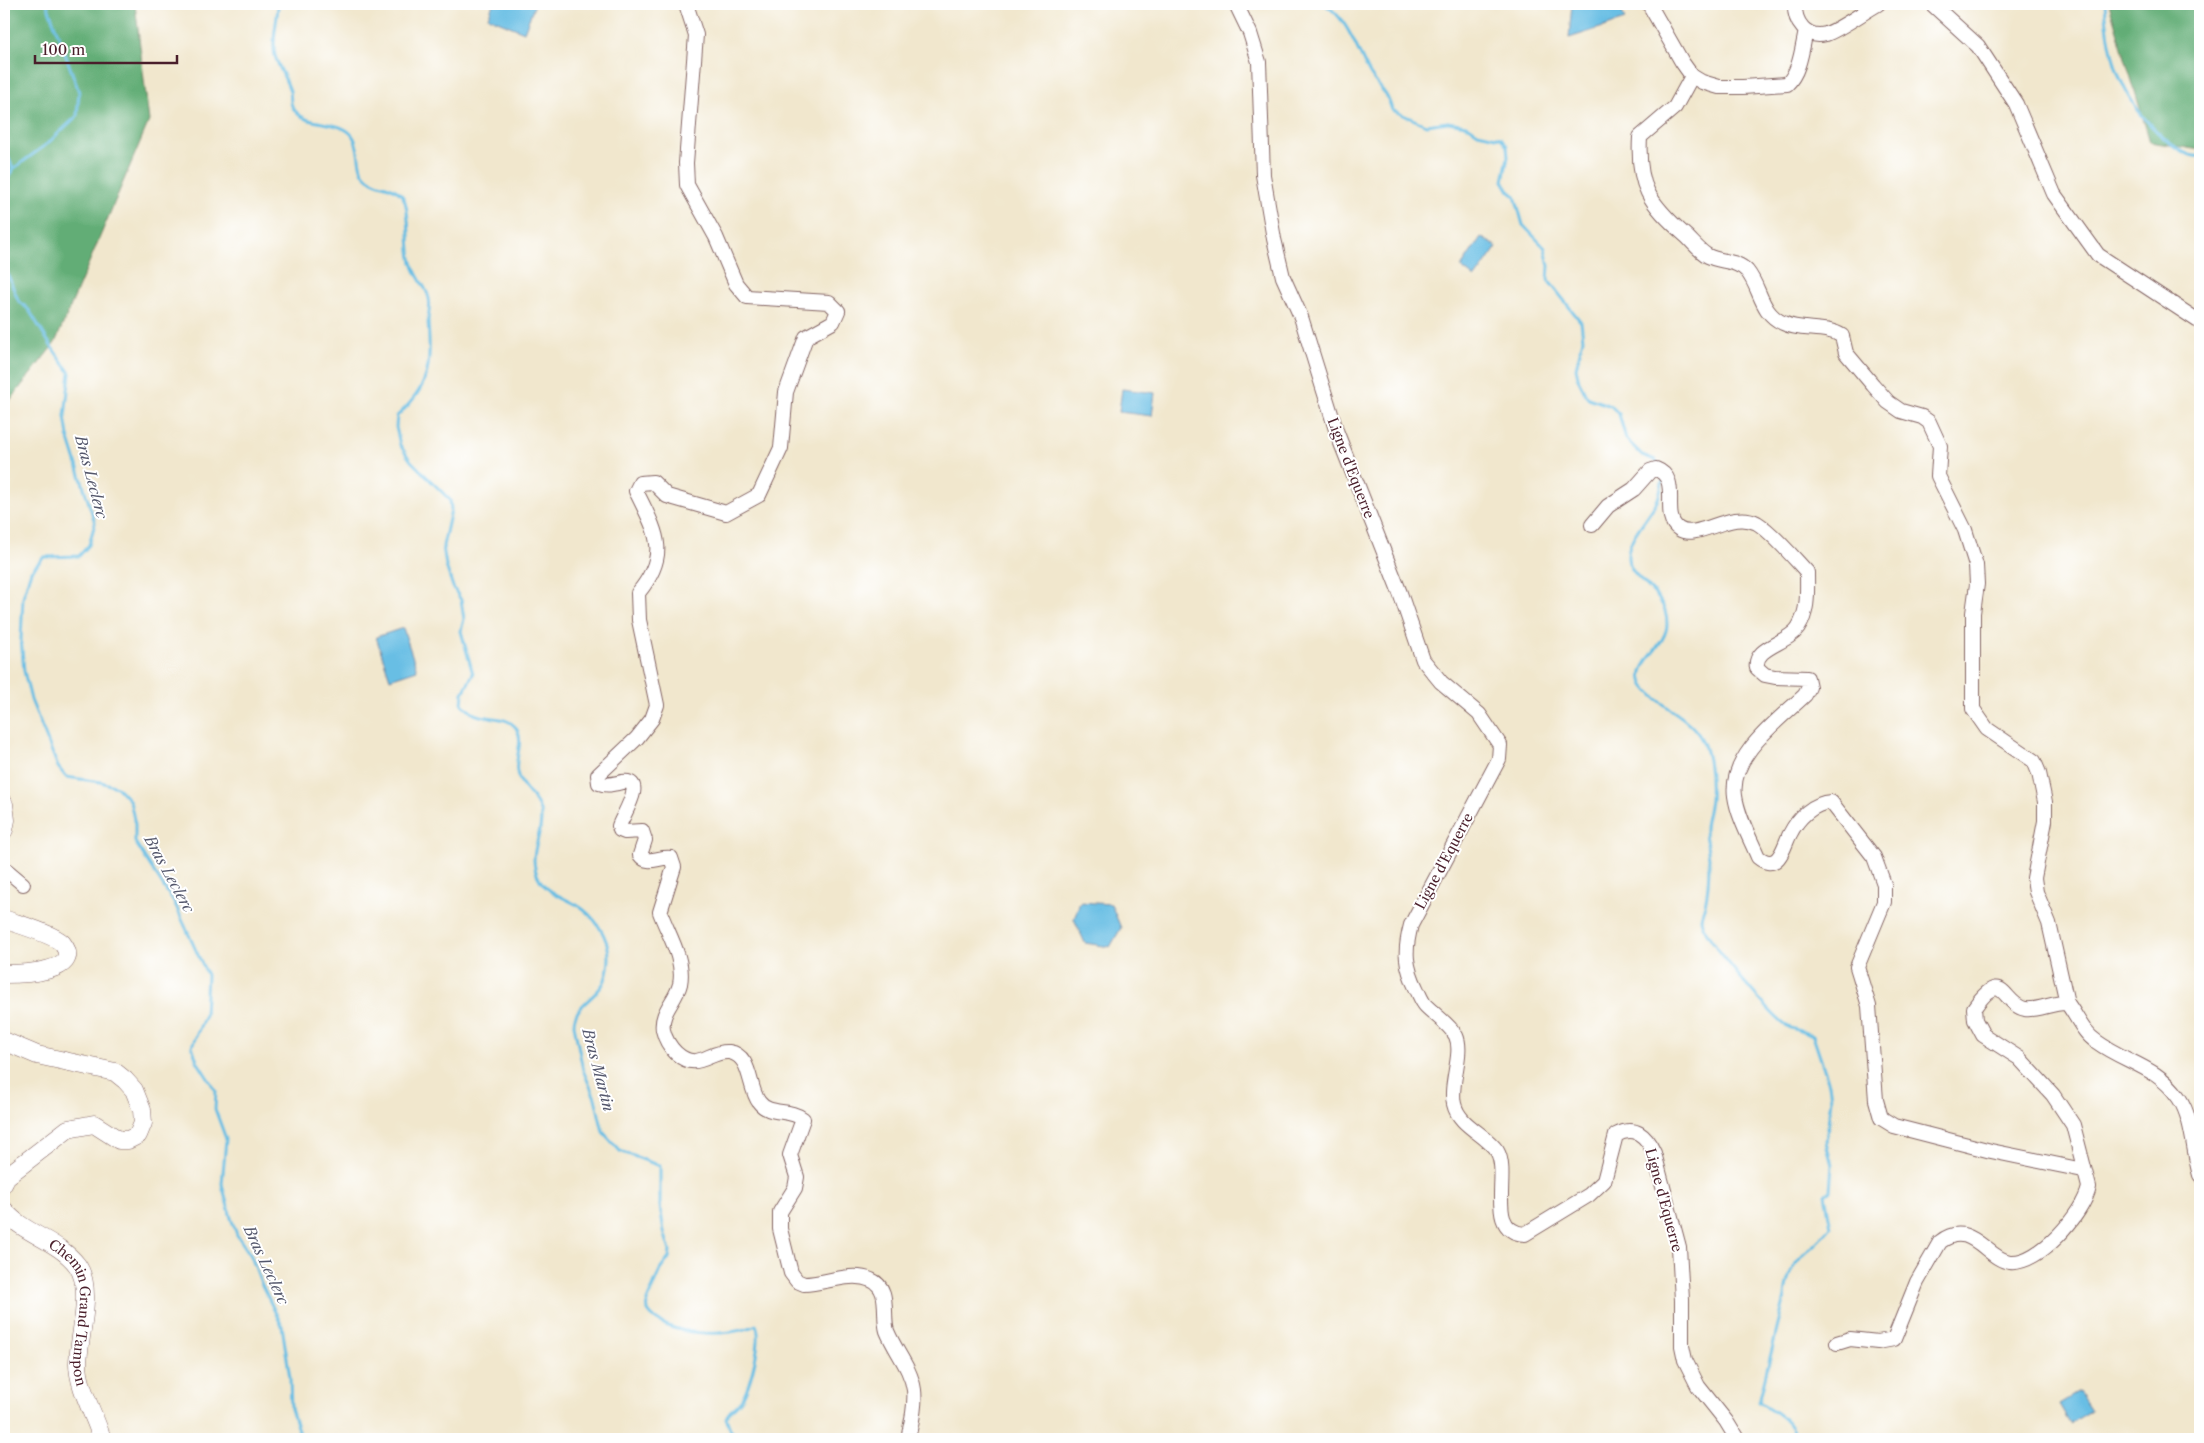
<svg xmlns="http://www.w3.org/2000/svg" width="2204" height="1443" font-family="'Libre Caslon Text',serif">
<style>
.forest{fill:#62ad76;stroke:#566650}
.water{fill:#67bee4;stroke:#586e88}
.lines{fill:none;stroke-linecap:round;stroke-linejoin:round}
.stream{stroke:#67bee4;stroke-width:3}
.minor-casing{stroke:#846564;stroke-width:16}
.major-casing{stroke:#846564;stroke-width:19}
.minor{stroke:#fff;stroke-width:14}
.major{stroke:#fff;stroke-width:18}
.labels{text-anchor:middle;stroke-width:4;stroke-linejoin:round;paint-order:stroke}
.street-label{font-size:14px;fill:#4a1f2b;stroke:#fff}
.water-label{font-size:15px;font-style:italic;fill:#54576c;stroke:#fff}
</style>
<rect width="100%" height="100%" fill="#fff"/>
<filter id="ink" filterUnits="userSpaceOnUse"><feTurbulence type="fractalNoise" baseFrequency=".02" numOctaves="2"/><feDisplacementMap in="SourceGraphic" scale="10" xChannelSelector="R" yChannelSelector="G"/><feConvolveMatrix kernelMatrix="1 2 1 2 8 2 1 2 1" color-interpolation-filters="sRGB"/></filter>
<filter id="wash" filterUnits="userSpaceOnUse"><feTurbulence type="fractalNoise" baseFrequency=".0096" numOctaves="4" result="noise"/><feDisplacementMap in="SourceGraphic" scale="20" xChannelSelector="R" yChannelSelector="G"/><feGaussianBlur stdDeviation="1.12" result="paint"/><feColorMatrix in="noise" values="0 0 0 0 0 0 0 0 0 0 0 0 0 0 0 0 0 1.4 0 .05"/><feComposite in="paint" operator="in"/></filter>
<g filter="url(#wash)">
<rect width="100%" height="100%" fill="#f1e7cd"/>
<!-- forest -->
<g class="forest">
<polygon points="4,4 135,4 149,121 55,343 4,408"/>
<polygon points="2109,4 2200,4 2200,150 2150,142"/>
</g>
<!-- water -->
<g class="water">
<polygon points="493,4 535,4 524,32 488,17"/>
<polygon points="1572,4 1619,4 1625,20 1569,38"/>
<polygon points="1481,237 1497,247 1475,278 1461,267"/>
<polygon points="1122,389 1155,393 1152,416 1119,412"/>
<polygon points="403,628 417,670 390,679 376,637"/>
<polygon points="1080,902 1111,904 1121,928 1110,947 1085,943 1074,919"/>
<polygon points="2079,1392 2091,1410 2070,1423 2059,1404"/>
</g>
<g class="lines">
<!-- stream -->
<g class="stream">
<path d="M278 4C278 20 271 40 275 56 279 68 286 79 290 91 291 96 290 102 292 106 304 130 337 117 352 135 360 145 357 160 362 171 370 189 395 181 404 199 410 212 408 242 411 258 413 273 423 282 428 295 432 305 428 312 428 321 431 365 431 386 397 416L396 427 400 445 411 461 450 500 451 510 443 546 446 566 453 587 461 600 464 619 461 631 473 674 463 693 462 704C467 708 471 713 477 715 489 719 508 716 516 728 525 742 514 757 517 772 520 790 541 798 541 818 541 841 526 857 540 880 548 893 563 897 577 905 594 915 609 937 609 957 609 963 607 974 605 980 599 997 573 1005 574 1025L583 1070 595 1098 603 1132 620 1151 660 1166V1206L664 1232 670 1251 669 1258 660 1270 647 1301 648 1311C664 1337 731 1338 756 1325 763 1339 750 1387 741 1400 736 1407 729 1410 726 1418L731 1431 741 1439"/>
<path d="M1324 4C1349 19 1356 50 1370 74 1380 90 1386 89 1392 110L1426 125 1448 122 1466 125 1478 133 1501 138 1507 146 1508 157 1503 181 1509 191 1515 196 1523 225 1545 248 1549 266 1548 280 1581 322 1583 339 1576 368 1579 381 1585 393 1588 398 1611 406 1619 414 1626 439 1642 455 1655 460 1661 466"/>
<path d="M2105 4C2109 61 2122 102 2166 140 2175 147 2189 158 2200 156"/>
<polyline points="4,147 13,169"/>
<polyline points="4,185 13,169 47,144 77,116 79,92 47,4"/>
<polyline points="4,265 18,300 29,310 51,346 70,373 65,416 68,436 95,523 89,545 79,556 44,557 31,571 23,597 21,639 24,671 31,700 58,767 66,777 101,782 117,787 130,801 135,824 135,842 176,906 207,975 205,1015 192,1046 197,1061 216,1091 215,1109 226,1139 222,1184 231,1218 237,1235 251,1256 261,1283 282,1326 290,1378 291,1409 301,1439"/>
<path d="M1663 480C1661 486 1660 495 1657 501 1648 519 1627 537 1628 558 1630 581 1667 590 1667 624 1667 647 1630 666 1645 687 1660 708 1694 717 1704 745 1710 762 1711 782 1710 800 1709 810 1705 820 1705 830 1705 842 1710 852 1709 863 1709 877 1708 891 1705 905 1704 909 1701 915 1701 919 1702 936 1770 1014 1785 1025 1793 1030 1805 1032 1813 1036L1829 1084 1831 1098 1826 1142 1832 1165 1830 1190 1825 1195 1831 1227C1809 1254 1787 1259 1785 1297L1759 1402C1774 1411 1793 1421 1795 1439"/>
</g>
</g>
</g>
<g filter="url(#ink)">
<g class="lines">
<!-- minor casing -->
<g class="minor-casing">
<g id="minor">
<path d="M686 4 696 35 686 163 687 185 716 237 736 284 747 297 829 302 838 311 833 322 806 337 786 392 781 448 759 495 726 513 667 496 653 482 640 483 636 491C656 532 671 553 638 593L639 620 657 705 652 719 637 738 598 775 599 783C607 786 614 784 622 782 648 778 622 816 619 826L620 830 625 832 642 831 645 840 640 855C648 866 659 856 671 858L674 867 660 912C668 934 685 960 680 984 676 1001 660 1012 663 1030 665 1039 670 1047 676 1053 698 1073 709 1050 729 1052 752 1055 748 1088 759 1102 769 1116 789 1108 803 1119L790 1155 797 1177 795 1188 780 1212V1229L791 1273 797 1281 804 1284C825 1284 850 1271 871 1280 891 1288 882 1315 887 1331 895 1351 911 1368 914 1390 916 1406 911 1424 908 1439"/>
<path d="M1236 4 1250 33 1259 62 1263 175 1274 239 1283 277 1301 317 1337 433 1400 593 1423 660 1441 682 1479 714 1500 745 1499 759 1411 925C1404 951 1405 966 1417 990 1420 996 1422 1002 1426 1006 1435 1015 1450 1025 1456 1036 1464 1053 1449 1084 1454 1104 1459 1126 1485 1133 1497 1151 1511 1174 1484 1232 1525 1234L1589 1195 1604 1181 1616 1135C1635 1125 1646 1135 1654 1153L1679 1247 1682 1300V1346L1685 1360 1698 1386 1726 1421 1737 1439"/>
<path d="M1649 4 1682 62 1692 76 1702 82 1719 87H1743L1787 84C1800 72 1802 48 1806 31"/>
<path d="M1795 4C1794 22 1806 39 1826 34 1839 30 1865 11 1878 4"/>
<polyline points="1932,4 1978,46 2016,104 2054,194 2098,255 2200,322"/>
<path d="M1692 76 1675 107 1640 137C1637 186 1649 203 1685 235 1693 242 1699 251 1708 256 1720 262 1737 260 1747 271 1761 288 1760 313 1783 323 1801 332 1825 325 1842 336L1846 353 1873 385 1888 402 1901 411 1922 417 1929 422 1940 446 1938 476 1965 530 1976 565 1977 584 1973 613V709L1987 729 2034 761 2039 773 2045 802V821L2034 878 2036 892 2049 923 2067 1003"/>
<path d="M1592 525 1608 506 1634 489 1650 471 1656 469C1683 479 1659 516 1679 529 1697 541 1732 509 1757 523 1772 532 1794 558 1807 572 1807 591 1809 611 1798 628 1787 644 1753 647 1757 668L1765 675 1775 677 1807 678 1809 687 1805 695C1779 720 1729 755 1735 796 1738 817 1750 838 1758 857 1764 862 1772 865 1778 858 1784 851 1786 841 1790 834 1798 818 1813 803 1831 802L1874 857 1884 884V902L1857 967 1869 1006 1876 1100 1881 1118 1894 1126 1991 1151 2083 1170"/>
<polyline points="4,868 23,884"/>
<path d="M1837 1343 1850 1339 1878 1342 1894 1339 1917 1282 1940 1242C1971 1218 1987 1260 2010 1262 2039 1265 2084 1213 2089 1187L2073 1125 2053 1095 2019 1058 1983 1035 1975 1020 1974 1008C2004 966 2002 1004 2025 1009 2038 1011 2053 1002 2067 1003 2077 1016 2083 1033 2097 1042 2126 1063 2157 1066 2179 1098 2193 1119 2193 1151 2200 1175"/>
</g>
</g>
<!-- major casing -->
<g class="major-casing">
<g id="major">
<polyline points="4,804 6,820 4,830"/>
<path d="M4 919C17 924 53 934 62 943 86 973 18 974 4 974"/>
<polyline points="4,1041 37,1055 115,1072 125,1080 134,1090 142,1110 143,1123 138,1135 128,1140 119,1140 94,1124 68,1129 6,1177 4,1183"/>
<path id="s1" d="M4 1210C23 1234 58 1240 77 1265 94 1288 79 1335 78 1363 78 1388 95 1415 102 1439"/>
</g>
</g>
<!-- minor -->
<use href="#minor" class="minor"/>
<!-- major -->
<use href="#major" class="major"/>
</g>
</g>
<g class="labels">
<!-- street labels -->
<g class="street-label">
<text transform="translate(1351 468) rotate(69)" y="5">Ligne d'Equerre</text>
<text transform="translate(1444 861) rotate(-62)" y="5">Ligne d'Equerre</text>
<text transform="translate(1664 1200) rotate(75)" y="5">Ligne d'Equerre</text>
<text dy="5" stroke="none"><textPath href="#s1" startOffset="136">Chemin Grand Tampon</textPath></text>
</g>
<!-- water labels -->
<g class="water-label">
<text transform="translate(91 477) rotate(75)" y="5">Bras Leclerc</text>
<text transform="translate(169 874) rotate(61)" y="5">Bras Leclerc</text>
<text transform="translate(598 1070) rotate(75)" y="5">Bras Martin</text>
<text transform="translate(266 1265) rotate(65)" y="5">Bras Leclerc</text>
</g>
</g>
<!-- margin -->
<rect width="2204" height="1443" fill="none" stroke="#fff" stroke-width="20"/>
<!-- scale -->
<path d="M35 55v8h142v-8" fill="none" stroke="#4a1f2b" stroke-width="2.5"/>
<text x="42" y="55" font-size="15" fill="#4a1f2b" stroke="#ffffff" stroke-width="4" paint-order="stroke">100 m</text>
</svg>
